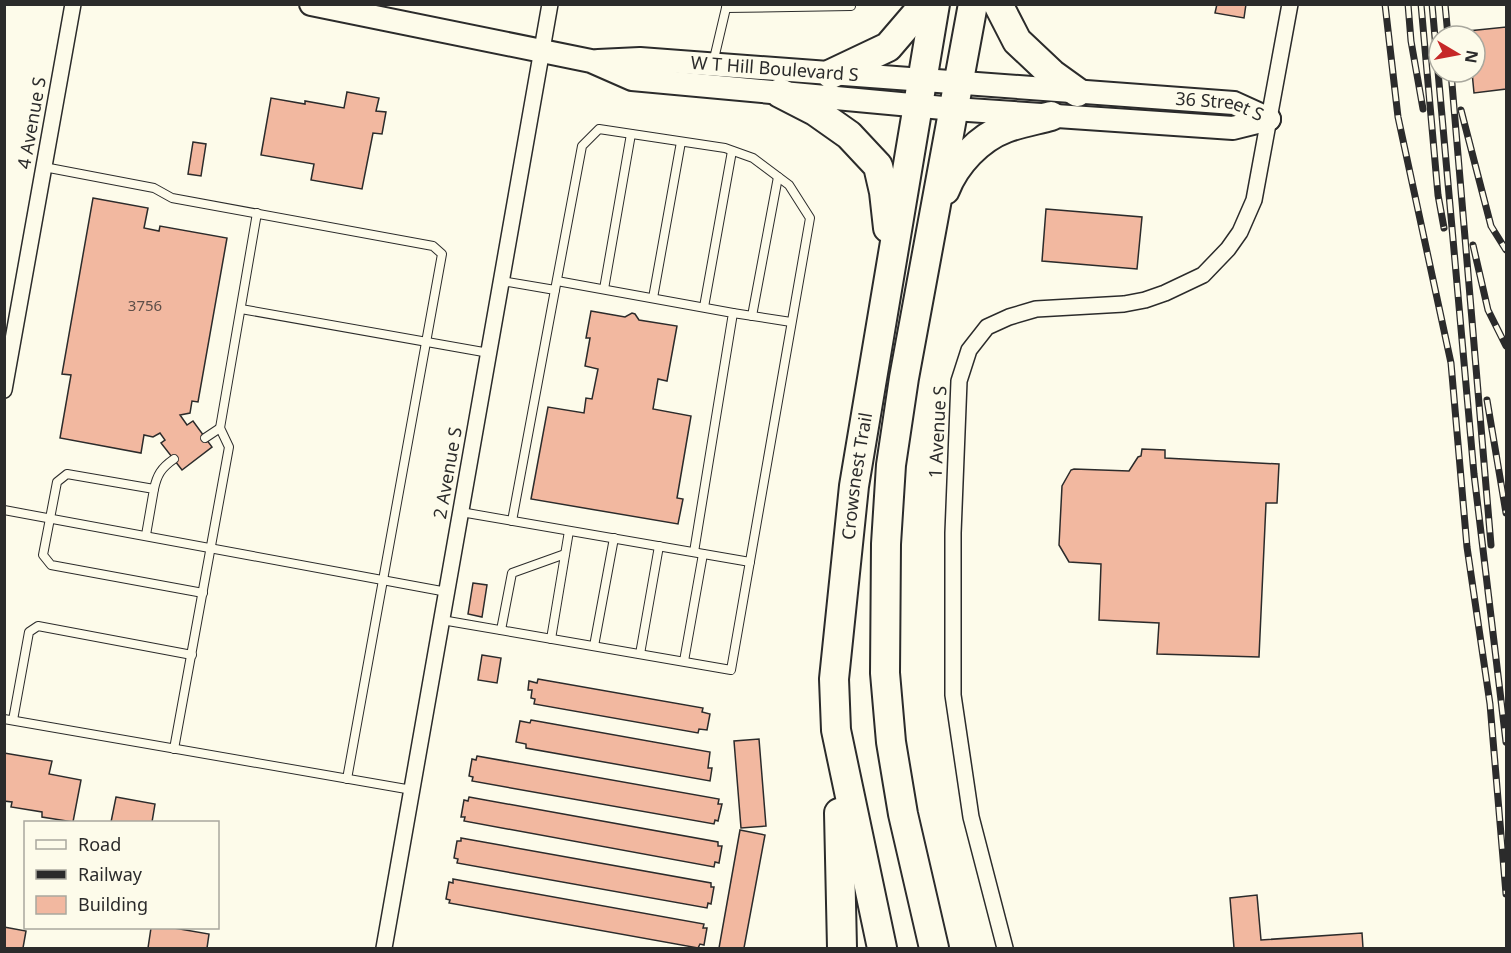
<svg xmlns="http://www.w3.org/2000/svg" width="1511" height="953" font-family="'Noto Sans',sans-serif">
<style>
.building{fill:#f2b8a0;stroke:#2b2b2b;stroke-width:1.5}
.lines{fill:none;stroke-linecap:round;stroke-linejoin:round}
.lane-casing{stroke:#2b2b2b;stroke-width:10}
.street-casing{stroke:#2b2b2b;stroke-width:18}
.secondary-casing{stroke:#2b2b2b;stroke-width:26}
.highway-casing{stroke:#2b2b2b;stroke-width:32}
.lane{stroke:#fdfbea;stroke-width:8}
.street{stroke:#fdfbea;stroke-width:15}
.secondary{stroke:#fdfbea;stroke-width:22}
.highway{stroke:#fdfbea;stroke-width:28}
.rail-casing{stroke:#2b2b2b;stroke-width:7}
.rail{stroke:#fdfbea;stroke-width:4.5;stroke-dasharray:14;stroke-linecap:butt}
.labels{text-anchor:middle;stroke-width:4.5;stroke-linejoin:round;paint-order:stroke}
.number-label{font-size:15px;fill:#5d4e48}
.street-label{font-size:18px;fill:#2b2b2b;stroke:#fdfbea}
</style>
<rect width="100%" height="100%" fill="#fdfbea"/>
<!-- building -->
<g class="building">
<polygon points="1217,4 1246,4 1244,18 1215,13"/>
<polygon points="1506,27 1506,89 1474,93 1472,72 1475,72 1475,36 1469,36 1468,31"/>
<polygon points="347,92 379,98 376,111 386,112 382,134 373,133 362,189 311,180 314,164 261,155 271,98 305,104 305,101 344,108"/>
<polygon points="193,142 206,144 201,176 188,174"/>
<polygon points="93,198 148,208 144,228 159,231 160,226 227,238 198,402 192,401 190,413 180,415 187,425 193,421 212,447 182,470 161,443 165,440 160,433 153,437 144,435 141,453 60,438 71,375 62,374"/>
<polygon points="1046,209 1142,217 1137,269 1042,261"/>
<polygon points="591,311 625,317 632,313 635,314 639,320 677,326 667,381 658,379 653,409 691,416 677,498 683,499 678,524 531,499 548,407 584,413 586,398 592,399 598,369 585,366 590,338 586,338"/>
<polygon points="1142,449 1165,450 1165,458 1279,464 1277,503 1266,503 1259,657 1157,654 1159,623 1099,620 1101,564 1069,562 1059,545 1062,486 1071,470 1074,469 1129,471 1138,457 1141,456"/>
<polygon points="473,583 487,585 482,617 468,614"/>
<polygon points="482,655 501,658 497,683 478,680"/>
<polygon points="538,679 703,708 702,712 710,714 707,730 699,729 698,733 534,704 535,699 531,698 532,690 528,690 529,681 537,683"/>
<polygon points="531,720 710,752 708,768 712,768 710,781 526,748 526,744 516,742 520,721 530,723"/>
<polygon points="759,739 766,826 741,828 734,741"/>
<polygon points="4,753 52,761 49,774 81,780 73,822 42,817 42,812 11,807 12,802 4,801"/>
<polygon points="477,756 719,799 718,804 722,804 718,821 715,820 714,824 472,781 473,777 469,776 472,759 476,760"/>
<polygon points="116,797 155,804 152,822 111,822"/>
<polygon points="469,797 718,842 718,846 722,846 719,863 715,862 714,867 464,821 465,817 461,817 464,800 468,801"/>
<polygon points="740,830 765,835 744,948 719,948"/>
<polygon points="461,838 711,883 711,887 714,887 711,904 708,903 707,908 457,863 458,859 454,858 457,841 461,841"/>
<polygon points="453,879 704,924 703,928 707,928 704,945 700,944 698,948 449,903 450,900 446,899 449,882 453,883"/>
<polygon points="1257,895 1261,940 1362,933 1363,948 1234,948 1230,898"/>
<polygon points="4,927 26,931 23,948 4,948"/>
<polygon points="151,928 174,928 209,934 207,948 148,948"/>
</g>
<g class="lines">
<!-- lane casing -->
<g class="lane-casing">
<g id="lane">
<polyline points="727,4 726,8 851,6 851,4"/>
<polyline points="713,63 726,8"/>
<polyline points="44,167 154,188 172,198 433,246 442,254 347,779"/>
<polyline points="557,281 733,313 694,552"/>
<polyline points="604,289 631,134"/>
<polyline points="653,298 681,142"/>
<polyline points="704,307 732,151"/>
<polyline points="241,309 489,353"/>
<polyline points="733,313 791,322"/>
<polyline points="752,316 778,177"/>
<polyline points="205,438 220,428"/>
<path d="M154 489C157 475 161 468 174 459"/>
<polyline points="4,510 447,592"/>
<polyline points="461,512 750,562"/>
<polyline points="512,521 555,290"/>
<polyline points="146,535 154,489 67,474 57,482 43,555 51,565 203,593"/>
<polyline points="442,620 731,670 810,218 789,185 753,158 725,148 599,129 582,146 555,290 502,281"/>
<polyline points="501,630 512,573 565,554"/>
<polyline points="551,639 569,531"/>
<polyline points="594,646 614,538"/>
<polyline points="640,654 659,546"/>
<polyline points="684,661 703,554"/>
<polyline points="4,719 412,790"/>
<polyline points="13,720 29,632 38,626 192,655"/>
<polyline points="174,749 229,447 220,428 257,213"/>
</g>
</g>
<!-- street casing -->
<g class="street-casing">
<g id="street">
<polyline points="4,390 73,4"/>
<polyline points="384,948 550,4"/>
<polyline points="1005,948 971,817 953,695 953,533 959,381 969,350 987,327 1009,317 1036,309 1124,304 1145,300 1165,293 1203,275 1228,249 1240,232 1254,200 1290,4"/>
</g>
</g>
<!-- secondary casing -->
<g class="secondary-casing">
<g id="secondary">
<polyline points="311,4 591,61 632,79 954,109 1233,128 1269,119"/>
<path id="s1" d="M598 61 640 59 1234 103 1269 119"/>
</g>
</g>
<!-- highway casing -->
<g class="highway-casing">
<g id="highway">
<polyline points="998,4 1017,41 1052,74 1077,92"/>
<polyline points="831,74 888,47 918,12 921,4"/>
<polyline points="780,93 815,111 849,135 878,166 884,192 888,228"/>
<path d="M945 190C955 164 979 138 1006 128 1020 123 1036 120 1051 116"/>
<polyline points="839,813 842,948"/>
<path id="s2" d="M882 948 836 730 834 679 854 486 935 4"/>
<polyline points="934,948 903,814 891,742 885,673 886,544 891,465 904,378 973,4"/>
</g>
</g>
<!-- lane -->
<use href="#lane" class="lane"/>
<!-- street -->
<use href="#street" class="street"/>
<!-- secondary -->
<use href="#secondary" class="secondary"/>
<!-- highway -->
<use href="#highway" class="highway"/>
<!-- rail casing -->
<g class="rail-casing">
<g id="rail">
<polyline points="1385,4 1398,117 1451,363 1467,547 1490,704 1506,894"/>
<polyline points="1408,4 1411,41 1423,109"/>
<polyline points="1421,4 1438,195 1444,228"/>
<polyline points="1432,4 1474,474 1506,742"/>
<polyline points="1445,4 1448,36"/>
<polyline points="1451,72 1491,545"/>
<polyline points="1461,110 1491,226 1506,250"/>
<polyline points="1473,245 1488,310 1506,346"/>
<polyline points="1487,400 1506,513"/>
</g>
</g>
<!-- rail -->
<use href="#rail" class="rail"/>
</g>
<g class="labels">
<!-- number labels -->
<g class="number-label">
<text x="145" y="311">3756</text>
</g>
<!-- street labels -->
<g class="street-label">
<text dy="6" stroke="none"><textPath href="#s1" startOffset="177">W T Hill Boulevard S</textPath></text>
<text dy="6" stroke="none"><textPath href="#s1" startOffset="624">36 Street S</textPath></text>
<text transform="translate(32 123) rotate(-80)" y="6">4 Avenue S</text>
<text transform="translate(938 432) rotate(-87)" y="6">1 Avenue S</text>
<text transform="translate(448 473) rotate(-80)" y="6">2 Avenue S</text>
<text dy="6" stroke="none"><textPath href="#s2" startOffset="478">Crowsnest Trail</textPath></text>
</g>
</g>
<!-- border -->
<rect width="1511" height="953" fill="none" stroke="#2b2b2b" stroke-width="12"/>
<!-- legend -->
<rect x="24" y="821" width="195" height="108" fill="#fdfbea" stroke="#a9a89e" stroke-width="1.5"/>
<rect x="36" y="840" width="30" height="9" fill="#fdfbea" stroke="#a9a89e" stroke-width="1.5"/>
<text x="78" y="851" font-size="18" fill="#2b2b2b">Road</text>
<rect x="36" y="870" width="30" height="9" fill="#2b2b2b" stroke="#a9a89e" stroke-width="1.5"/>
<text x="78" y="881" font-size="18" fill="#2b2b2b">Railway</text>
<rect x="36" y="896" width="30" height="18" fill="#f2b8a0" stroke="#a9a89e" stroke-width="1.5"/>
<text x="78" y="911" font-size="18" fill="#2b2b2b">Building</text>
<!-- north arrow -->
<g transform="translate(1457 54) rotate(100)"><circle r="28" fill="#fdfbea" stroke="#a9a89e" stroke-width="1.5"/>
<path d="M0-4.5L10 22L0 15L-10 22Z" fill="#c62828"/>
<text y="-9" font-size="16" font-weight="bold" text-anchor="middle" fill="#2b2b2b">N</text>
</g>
</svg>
